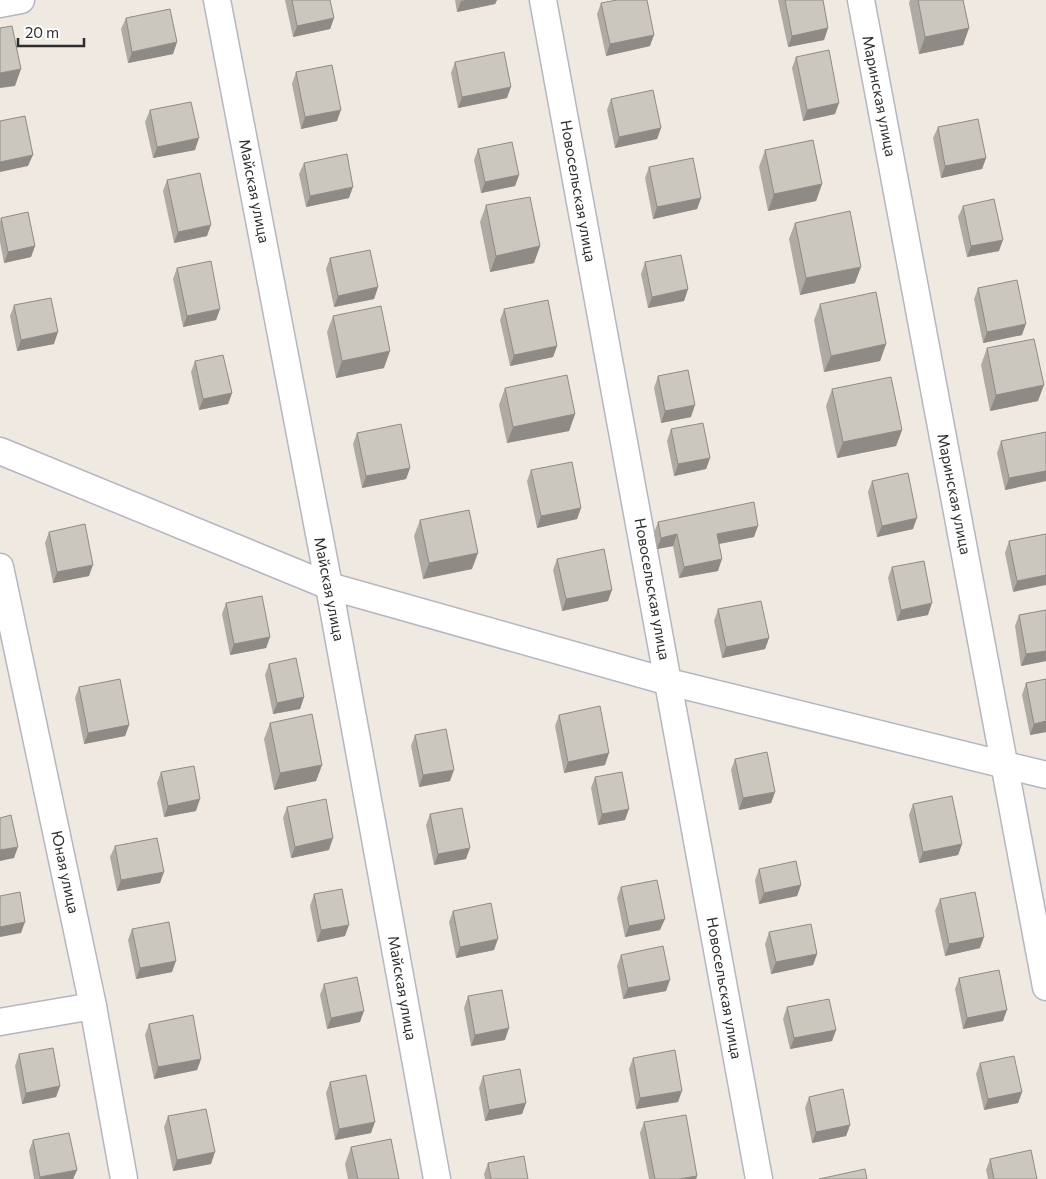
<svg xmlns="http://www.w3.org/2000/svg" width="1046" height="1179" font-family="Commissioner,sans-serif">
<style>
.lines{fill:none;stroke-linecap:round;stroke-linejoin:round}
.minor-casing{stroke:#b4b7c1;stroke-width:29}
.minor{stroke:#fff;stroke-width:26}
.wall{fill:#afaba4}
.shaded-wall{fill:#8e8b86}
.building{fill:#cbc7bf;stroke:#8e8b86}
.labels{text-anchor:middle;stroke-width:5;stroke-linejoin:round;paint-order:stroke}
.street-label{font-size:15px;fill:#2e2e2e;stroke:#fff}
</style>
<rect width="100%" height="100%" fill="#efe9e1"/>
<g class="lines">
<!-- minor casing -->
<g class="minor-casing">
<g id="minor">
<polyline points="217,0 329,586 437,1179"/>
<polyline points="543,0 759,1179"/>
<polyline points="861,0 1046,987"/>
<polyline points="0,4 21,0"/>
<polyline points="0,451 329,586 669,682 1046,775"/>
<polyline points="0,567 93,1006 124,1179"/>
<polyline points="0,1022 93,1006"/>
</g>
</g>
<!-- minor -->
<use href="#minor" class="minor"/>
</g>
<!-- wall -->
<g class="wall">
<polygon points="285,0 330,0 334,18 330,29 293,37"/>
<polygon points="455,0 497,0 495,4 457,12"/>
<polygon points="778,0 823,0 828,28 824,40 788,47"/>
<polygon points="910,0 963,0 969,28 963,45 919,54 909,3"/>
<polygon points="601,3 650,46 606,56 597,14"/>
<polygon points="126,18 177,42 173,54 128,63 121,29"/>
<polygon points="796,57 835,114 803,121 792,68"/>
<polygon points="455,62 507,98 458,108 451,73"/>
<polygon points="296,72 337,121 301,129 292,84"/>
<polygon points="611,99 661,128 657,139 615,148 607,110"/>
<polygon points="150,110 195,150 153,158 145,122"/>
<polygon points="938,127 986,158 982,169 941,178 933,138"/>
<polygon points="478,149 519,175 515,186 481,193 474,160"/>
<polygon points="765,150 822,184 816,201 768,211 759,167"/>
<polygon points="304,163 349,198 306,207 299,174"/>
<polygon points="649,167 701,198 697,209 653,219 645,178"/>
<polygon points="167,180 207,236 174,243 163,191"/>
<polygon points="486,205 540,246 534,263 490,272 480,222"/>
<polygon points="963,206 999,251 967,257 958,217"/>
<polygon points="1,218 35,246 31,257 4,263 0,242 0,222"/>
<polygon points="795,223 855,283 800,295 789,239"/>
<polygon points="330,258 378,287 374,299 334,307 326,269"/>
<polygon points="645,262 688,289 684,301 648,308 641,274"/>
<polygon points="177,268 220,309 216,320 183,327 173,279"/>
<polygon points="978,288 1022,335 983,343 974,299"/>
<polygon points="820,304 886,344 880,361 824,372 814,320"/>
<polygon points="14,305 54,344 17,351 10,316"/>
<polygon points="504,309 557,346 553,357 510,366 500,320"/>
<polygon points="333,316 384,368 336,378 327,332"/>
<polygon points="987,348 1038,401 990,411 981,365"/>
<polygon points="195,361 232,393 228,404 199,410 191,372"/>
<polygon points="658,376 691,417 661,423 654,388"/>
<polygon points="505,388 575,414 569,431 507,443 499,405"/>
<polygon points="832,389 902,430 896,446 837,458 826,406"/>
<polygon points="671,429 710,458 706,469 674,476 667,441"/>
<polygon points="1046,432 1046,481 1005,490 997,453 1001,441"/>
<polygon points="357,433 410,468 406,479 362,488 353,444"/>
<polygon points="531,470 581,508 577,519 537,528 527,481"/>
<polygon points="872,481 913,529 877,537 868,492"/>
<polygon points="420,520 472,569 423,579 414,536"/>
<polygon points="658,522 754,537 719,544 718,571 679,578 673,546 657,549 654,533"/>
<polygon points="49,532 89,576 53,583 45,543"/>
<polygon points="1046,534 1013,592 1005,553 1009,541"/>
<polygon points="557,559 608,601 562,611 553,570"/>
<polygon points="892,567 928,615 897,621 888,578"/>
<polygon points="226,603 270,637 266,648 230,655 222,614"/>
<polygon points="718,609 769,638 765,649 722,658 714,621"/>
<polygon points="1046,610 1046,661 1021,666 1015,626 1019,615"/>
<polygon points="269,664 304,697 300,709 273,714 265,675"/>
<polygon points="1046,679 1046,732 1030,735 1022,695 1026,683"/>
<polygon points="79,687 129,725 125,736 84,744 75,698"/>
<polygon points="559,715 605,765 564,773 555,726"/>
<polygon points="270,723 322,765 316,781 274,790 264,739"/>
<polygon points="415,735 450,781 419,787 411,746"/>
<polygon points="735,759 775,792 771,803 739,810 731,770"/>
<polygon points="161,772 196,811 164,817 157,783"/>
<polygon points="595,777 625,820 598,825 591,788"/>
<polygon points="913,804 962,844 958,855 919,863 909,815"/>
<polygon points="287,807 329,850 291,858 283,818"/>
<polygon points="430,814 466,859 434,865 426,825"/>
<polygon points="115,846 160,883 117,891 110,857"/>
<polygon points="759,869 801,885 797,896 759,904 755,880"/>
<polygon points="621,887 660,930 625,937 617,898"/>
<polygon points="314,894 345,936 317,942 310,906"/>
<polygon points="940,899 980,948 945,956 935,911"/>
<polygon points="453,911 494,950 456,958 449,922"/>
<polygon points="132,929 172,972 136,979 128,940"/>
<polygon points="769,932 817,954 813,965 771,974 765,944"/>
<polygon points="621,955 666,991 623,999 617,966"/>
<polygon points="959,978 1003,1021 963,1029 955,989"/>
<polygon points="324,984 360,1022 327,1029 320,995"/>
<polygon points="468,996 505,1040 471,1046 464,1008"/>
<polygon points="787,1007 836,1030 832,1041 790,1049 783,1019"/>
<polygon points="149,1024 201,1059 197,1070 154,1079 145,1035"/>
<polygon points="19,1054 60,1086 56,1097 22,1104 15,1066"/>
<polygon points="633,1058 678,1102 636,1109 629,1069"/>
<polygon points="980,1063 1022,1092 1018,1103 984,1110 976,1074"/>
<polygon points="483,1076 526,1103 522,1114 485,1121 479,1088"/>
<polygon points="330,1082 371,1133 335,1140 326,1093"/>
<polygon points="809,1097 850,1125 846,1136 812,1143 805,1108"/>
<polygon points="168,1116 211,1164 173,1171 164,1127"/>
<polygon points="644,1122 697,1176 696,1179 649,1179 640,1133"/>
<polygon points="33,1140 77,1170 73,1179 34,1179 29,1151"/>
<polygon points="351,1147 399,1179 348,1179 345,1164"/>
<polygon points="990,1159 1037,1179 988,1179 986,1170"/>
<polygon points="488,1163 528,1179 485,1179 484,1174"/>
</g>
<!-- shaded-wall -->
<g class="shaded-wall">
<polygon points="466,0 497,0 495,4 457,12 461,1"/>
<polygon points="334,18 330,29 293,37 297,26"/>
<polygon points="828,28 824,40 788,47 792,36"/>
<polygon points="969,28 963,45 919,54 925,37"/>
<polygon points="654,35 650,46 606,56 610,44"/>
<polygon points="177,42 173,54 128,63 132,52"/>
<polygon points="21,69 15,86 0,88 0,73"/>
<polygon points="511,87 507,98 458,108 462,97"/>
<polygon points="839,103 835,114 803,121 807,110"/>
<polygon points="341,110 337,121 301,129 305,117"/>
<polygon points="661,128 657,139 615,148 619,137"/>
<polygon points="199,138 195,150 153,158 157,147"/>
<polygon points="33,155 28,166 0,172 0,162"/>
<polygon points="986,158 982,169 941,178 945,166"/>
<polygon points="519,175 515,186 481,193 485,182"/>
<polygon points="822,184 816,201 768,211 774,194"/>
<polygon points="353,187 349,198 306,207 310,196"/>
<polygon points="701,198 697,209 653,219 657,207"/>
<polygon points="211,225 207,236 174,243 178,232"/>
<polygon points="1003,240 999,251 967,257 971,246"/>
<polygon points="35,246 31,257 4,263 8,252"/>
<polygon points="540,246 534,263 490,272 496,256"/>
<polygon points="861,267 855,283 800,295 806,278"/>
<polygon points="378,287 374,299 334,307 338,296"/>
<polygon points="688,289 684,301 648,308 652,297"/>
<polygon points="220,309 216,320 183,327 187,316"/>
<polygon points="1026,324 1022,335 983,343 987,332"/>
<polygon points="58,332 54,344 17,351 21,340"/>
<polygon points="886,344 880,361 824,372 831,356"/>
<polygon points="557,346 553,357 510,366 514,355"/>
<polygon points="390,351 384,368 336,378 342,361"/>
<polygon points="1044,385 1038,401 990,411 996,395"/>
<polygon points="232,393 228,404 199,410 203,399"/>
<polygon points="695,405 691,417 661,423 665,411"/>
<polygon points="575,414 569,431 507,443 513,427"/>
<polygon points="902,430 896,446 837,458 843,442"/>
<polygon points="710,458 706,469 674,476 678,464"/>
<polygon points="410,468 406,479 362,488 366,476"/>
<polygon points="1046,471 1046,481 1005,490 1009,478"/>
<polygon points="581,508 577,519 537,528 541,516"/>
<polygon points="917,518 913,529 877,537 882,526"/>
<polygon points="758,526 754,537 713,545 717,534"/>
<polygon points="677,534 673,546 657,549 661,538"/>
<polygon points="478,553 472,569 423,579 429,563"/>
<polygon points="722,559 718,571 679,578 684,567"/>
<polygon points="93,565 89,576 53,583 57,572"/>
<polygon points="1046,575 1046,585 1013,592 1017,581"/>
<polygon points="612,590 608,601 562,611 566,599"/>
<polygon points="932,603 928,615 897,621 901,610"/>
<polygon points="270,637 266,648 230,655 234,644"/>
<polygon points="769,638 765,649 722,658 726,647"/>
<polygon points="1046,651 1046,661 1021,666 1026,654"/>
<polygon points="304,697 300,709 273,714 277,703"/>
<polygon points="1046,721 1046,732 1030,735 1034,724"/>
<polygon points="129,725 125,736 84,744 88,733"/>
<polygon points="609,753 605,765 564,773 568,762"/>
<polygon points="322,765 316,781 274,790 280,773"/>
<polygon points="454,770 450,781 419,787 423,775"/>
<polygon points="775,792 771,803 739,810 743,798"/>
<polygon points="200,799 196,811 164,817 168,806"/>
<polygon points="629,809 625,820 598,825 602,814"/>
<polygon points="333,838 329,850 291,858 295,847"/>
<polygon points="962,844 958,855 919,863 923,852"/>
<polygon points="18,847 14,858 0,861 0,850"/>
<polygon points="470,848 466,859 434,865 438,854"/>
<polygon points="164,872 160,883 117,891 121,880"/>
<polygon points="801,885 797,896 759,904 764,893"/>
<polygon points="665,919 660,930 625,937 629,926"/>
<polygon points="25,922 21,933 0,937 0,927"/>
<polygon points="349,925 345,936 317,942 321,930"/>
<polygon points="984,937 980,948 945,956 949,944"/>
<polygon points="498,939 494,950 456,958 460,947"/>
<polygon points="817,954 813,965 771,974 776,962"/>
<polygon points="176,961 172,972 136,979 140,968"/>
<polygon points="670,980 666,991 623,999 628,988"/>
<polygon points="1007,1010 1003,1021 963,1029 967,1018"/>
<polygon points="364,1011 360,1022 327,1029 331,1018"/>
<polygon points="509,1028 505,1040 471,1046 475,1035"/>
<polygon points="836,1030 832,1041 790,1049 794,1038"/>
<polygon points="201,1059 197,1070 154,1079 158,1067"/>
<polygon points="60,1086 56,1097 22,1104 26,1093"/>
<polygon points="682,1091 678,1102 636,1109 640,1098"/>
<polygon points="1022,1092 1018,1103 984,1110 988,1099"/>
<polygon points="526,1103 522,1114 485,1121 489,1110"/>
<polygon points="375,1122 371,1133 335,1140 339,1129"/>
<polygon points="850,1125 846,1136 812,1143 816,1132"/>
<polygon points="215,1152 211,1164 173,1171 177,1160"/>
<polygon points="77,1170 73,1179 39,1179 40,1177"/>
<polygon points="697,1176 696,1179 679,1179"/>
</g>
<!-- building -->
<g class="building">
<polygon points="292,0 330,0 334,18 297,26"/>
<polygon points="617,0 647,0 654,35 610,44 601,3"/>
<polygon points="785,0 823,0 828,28 792,36"/>
<polygon points="918,0 963,0 969,28 925,37"/>
<polygon points="170,9 177,42 132,52 126,18"/>
<polygon points="12,26 21,69 0,73 0,28"/>
<polygon points="829,50 839,103 807,110 796,57"/>
<polygon points="504,52 511,87 462,97 455,62"/>
<polygon points="332,65 341,110 305,117 296,72"/>
<polygon points="653,90 661,128 619,137 611,99"/>
<polygon points="191,102 199,138 157,147 150,110"/>
<polygon points="25,116 33,155 0,162 0,121"/>
<polygon points="978,119 986,158 945,166 938,127"/>
<polygon points="813,140 822,184 774,194 765,150"/>
<polygon points="512,142 519,175 485,182 478,149"/>
<polygon points="347,154 353,187 310,196 304,163"/>
<polygon points="693,158 701,198 657,207 649,167"/>
<polygon points="200,173 211,225 178,232 167,180"/>
<polygon points="530,197 540,246 496,256 486,205"/>
<polygon points="994,199 1003,240 971,246 963,206"/>
<polygon points="850,211 861,267 806,278 795,223"/>
<polygon points="28,212 35,246 8,252 1,218"/>
<polygon points="370,250 378,287 338,296 330,258"/>
<polygon points="681,255 688,289 652,297 645,262"/>
<polygon points="211,261 220,309 187,316 177,268"/>
<polygon points="1017,280 1026,324 987,332 978,288"/>
<polygon points="876,292 886,344 831,356 820,304"/>
<polygon points="51,298 58,332 21,340 14,305"/>
<polygon points="548,300 557,346 514,355 504,309"/>
<polygon points="381,306 390,351 342,361 333,316"/>
<polygon points="1034,339 1044,385 996,395 987,348"/>
<polygon points="223,355 232,393 203,399 195,361"/>
<polygon points="688,370 695,405 665,411 658,376"/>
<polygon points="567,375 575,414 513,427 505,388"/>
<polygon points="891,377 902,430 843,442 832,389"/>
<polygon points="703,423 710,458 678,464 671,429"/>
<polygon points="401,424 410,468 366,476 357,433"/>
<polygon points="1046,432 1046,471 1009,478 1001,441"/>
<polygon points="572,462 581,508 541,516 531,470"/>
<polygon points="908,473 917,518 882,526 872,481"/>
<polygon points="754,502 758,526 717,534 722,559 684,567 677,534 661,538 658,522"/>
<polygon points="469,510 478,553 429,563 420,520"/>
<polygon points="85,524 93,565 57,572 49,532"/>
<polygon points="1046,534 1046,575 1017,581 1009,541"/>
<polygon points="604,549 612,590 566,599 557,559"/>
<polygon points="924,561 932,603 901,610 892,567"/>
<polygon points="262,596 270,637 234,644 226,603"/>
<polygon points="761,601 769,638 726,647 718,609"/>
<polygon points="1046,610 1046,651 1026,654 1019,615"/>
<polygon points="296,658 304,697 277,703 269,664"/>
<polygon points="120,679 129,725 88,733 79,687"/>
<polygon points="1046,679 1046,721 1034,724 1026,683"/>
<polygon points="600,706 609,753 568,762 559,715"/>
<polygon points="312,714 322,765 280,773 270,723"/>
<polygon points="446,729 454,770 423,775 415,735"/>
<polygon points="767,752 775,792 743,798 735,759"/>
<polygon points="194,766 200,799 168,806 161,772"/>
<polygon points="622,772 629,809 602,814 595,777"/>
<polygon points="952,796 962,844 923,852 913,804"/>
<polygon points="326,799 333,838 295,847 287,807"/>
<polygon points="462,808 470,848 438,854 430,814"/>
<polygon points="11,815 18,847 0,850 0,818"/>
<polygon points="157,838 164,872 121,880 115,846"/>
<polygon points="796,861 801,885 764,893 759,869"/>
<polygon points="657,880 665,919 629,926 621,887"/>
<polygon points="342,889 349,925 321,930 314,894"/>
<polygon points="20,892 25,922 0,927 0,896"/>
<polygon points="975,892 984,937 949,944 940,899"/>
<polygon points="491,903 498,939 460,947 453,911"/>
<polygon points="169,922 176,961 140,968 132,929"/>
<polygon points="811,924 817,954 776,962 769,932"/>
<polygon points="663,946 670,980 628,988 621,955"/>
<polygon points="999,970 1007,1010 967,1018 959,978"/>
<polygon points="357,977 364,1011 331,1018 324,984"/>
<polygon points="502,990 509,1028 475,1035 468,996"/>
<polygon points="829,999 836,1030 794,1038 787,1007"/>
<polygon points="193,1015 201,1059 158,1067 149,1024"/>
<polygon points="53,1048 60,1086 26,1093 19,1054"/>
<polygon points="675,1050 682,1091 640,1098 633,1058"/>
<polygon points="1014,1056 1022,1092 988,1099 980,1063"/>
<polygon points="520,1069 526,1103 489,1110 483,1076"/>
<polygon points="366,1075 375,1122 339,1129 330,1082"/>
<polygon points="843,1089 850,1125 816,1132 809,1097"/>
<polygon points="206,1109 215,1152 177,1160 168,1116"/>
<polygon points="686,1115 697,1176 679,1179 655,1179 644,1122"/>
<polygon points="69,1133 77,1170 40,1177 33,1140"/>
<polygon points="391,1139 399,1179 358,1179 351,1147"/>
<polygon points="1031,1150 1037,1179 994,1179 990,1159"/>
<polygon points="524,1156 528,1179 491,1179 488,1163"/>
<polygon points="865,1169 867,1179 819,1179"/>
</g>
<g class="labels">
<!-- street labels -->
<g class="street-label">
<text transform="translate(879 96) rotate(79)" y="5">Маринская улица</text>
<text transform="translate(254 191) rotate(79)" y="5">Майская улица</text>
<text transform="translate(578 191) rotate(80)" y="5">Новосельская улица</text>
<text transform="translate(954 494) rotate(79)" y="5">Маринская улица</text>
<text transform="translate(329 589) rotate(79)" y="5">Майская улица</text>
<text transform="translate(652 589) rotate(80)" y="5">Новосельская улица</text>
<text transform="translate(65 872) rotate(78)" y="5">Юная улица</text>
<text transform="translate(402 988) rotate(80)" y="5">Майская улица</text>
<text transform="translate(724 988) rotate(80)" y="5">Новосельская улица</text>
</g>
</g>
<!-- scale -->
<path d="M18 38v8h66v-8" fill="none" stroke="#2e2e2e" stroke-width="2.5"/>
<text x="25" y="38" font-size="15" fill="#2e2e2e" stroke="#ffffff" stroke-width="4" paint-order="stroke">20 m</text>
</svg>
